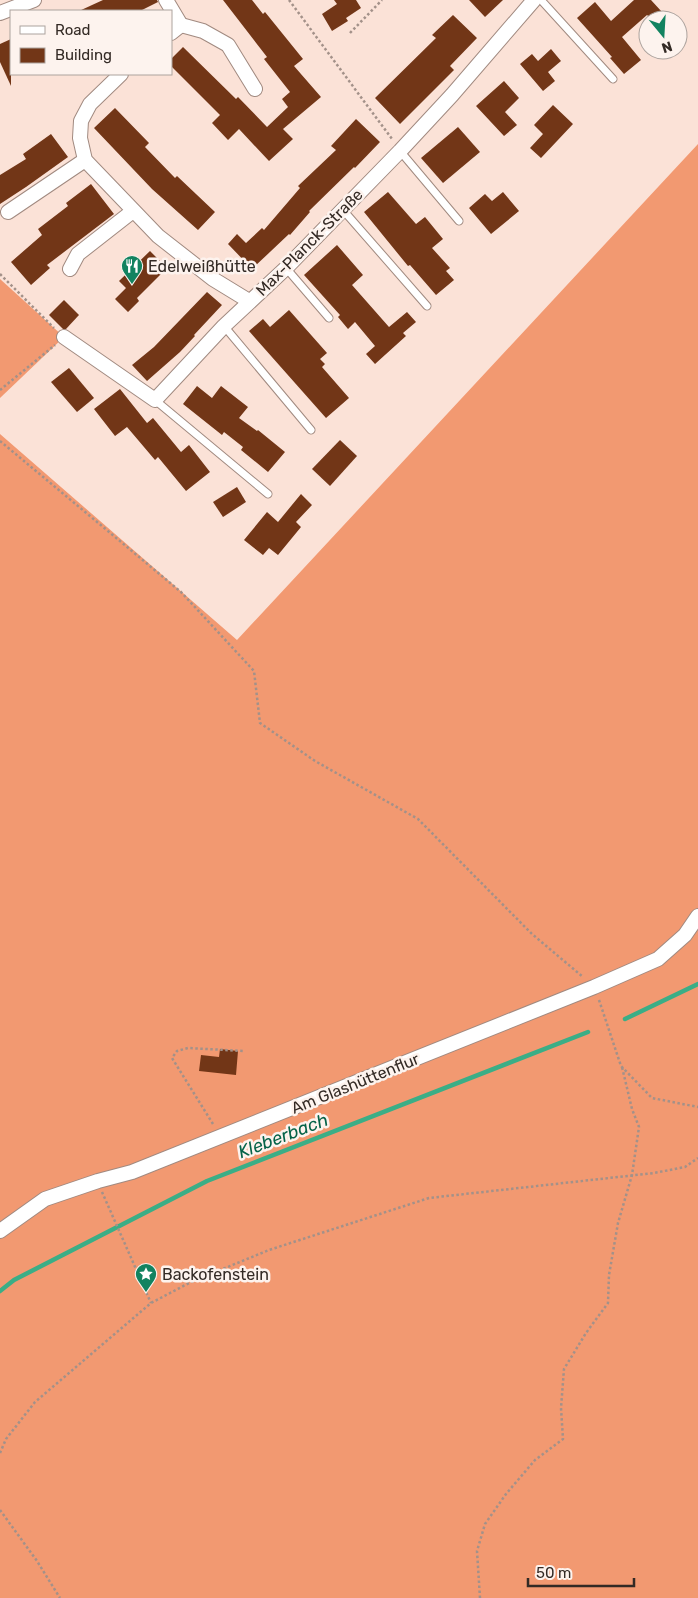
<svg xmlns="http://www.w3.org/2000/svg" width="698" height="1598" font-family="Rubik,sans-serif">
<style>
.forest{fill:#f29971}
.lines{fill:none;stroke-linecap:round;stroke-linejoin:round}
.stream{stroke:#3bae86;stroke-width:4.5}
.building{fill:#723617}
.lane-casing{stroke:#a18a80;stroke-width:9}
.street-casing{stroke:#a18a80;stroke-width:16}
.path{stroke:#a39189;stroke-width:2.5;stroke-dasharray:2.5 2.5;stroke-linecap:butt}
.lane{stroke:#fff;stroke-width:7}
.street{stroke:#fff;stroke-width:14}
.labels{text-anchor:middle;stroke-width:5;stroke-linejoin:round;paint-order:stroke}
.street-label{font-size:16px;fill:#332a25;stroke:#fdf3ee}
.poi-label{font-size:16px;fill:#332a25;stroke:#fdf3ee;text-anchor:start}
.water-label{font-size:18px;font-style:italic;fill:#066348;stroke:#fdf3ee}
</style>
<rect width="100%" height="100%" fill="#fbe2d7"/>
<!-- forest -->
<g class="forest">
<polygon points="698,144 698,1598 0,1598 0,434 237,640"/>
<polygon points="0,279 64,337 0,398"/>
</g>
<g class="lines">
<!-- stream -->
<g class="stream">
<polyline points="625,1019 698,984"/>
<polyline points="0,1291 14,1280 207,1181 588,1032"/>
</g>
</g>
<!-- building -->
<g class="building">
<polygon points="103,0 157,0 158,2 140,11 79,11"/>
<polygon points="223,0 252,0 263,14 265,12 303,59 294,66 321,97 283,129 293,139 269,161 239,129 228,140 212,123 220,115 171,66 171,59 183,47 236,99 238,97 267,127 288,107 282,99 290,92 264,59 267,57"/>
<polygon points="334,0 356,0 361,8 346,18 348,21 332,31 322,14 337,4"/>
<polygon points="469,0 503,0 485,17"/>
<polygon points="634,0 651,0 662,12 653,20 647,15 622,37 641,60 624,74 610,58 612,57 577,18 595,2 611,21"/>
<polygon points="453,15 477,38 450,66 454,70 400,124 375,98 436,38 432,35"/>
<polygon points="11,39 11,86 0,62 0,44"/>
<polygon points="551,49 561,61 548,72 555,81 543,91 520,64 532,54 538,61"/>
<polygon points="504,81 519,98 505,112 517,125 504,136 476,106"/>
<polygon points="553,105 573,124 541,158 530,148 543,134 534,125"/>
<polygon points="115,108 149,143 145,147 175,178 177,176 215,212 198,230 152,189 94,128"/>
<polygon points="356,119 380,142 355,168 354,167 309,211 310,212 290,235 289,234 252,269 228,244 237,234 246,243 262,228 264,230 300,188 298,186 336,150 331,146"/>
<polygon points="458,127 480,152 443,183 421,158"/>
<polygon points="51,134 68,157 26,187 0,204 0,175 26,159 23,154"/>
<polygon points="91,184 114,214 47,265 50,268 31,285 11,262 42,235 38,229 68,206 66,203"/>
<polygon points="388,192 416,224 425,217 443,239 432,248 450,268 446,271 454,280 436,295 410,265 408,266 364,212"/>
<polygon points="503,192 519,211 491,234 469,208 485,194 492,201"/>
<polygon points="337,245 363,275 352,285 389,327 407,312 416,322 403,333 406,336 375,364 366,354 375,346 355,322 348,329 338,317 340,315 304,275"/>
<polygon points="150,251 167,268 137,298 139,301 128,312 115,299 126,288 119,281"/>
<polygon points="207,292 222,305 194,335 195,336 180,352 147,381 132,365 154,347"/>
<polygon points="64,300 79,315 66,329 63,329 49,315"/>
<polygon points="289,310 327,353 320,359 325,364 322,367 349,398 326,418 249,331 263,319 270,327"/>
<polygon points="69,368 94,398 77,412 51,382"/>
<polygon points="197,386 212,398 221,386 248,407 239,418 257,431 258,430 285,452 268,472 241,450 243,447 224,432 222,435 183,404"/>
<polygon points="120,389 147,423 153,418 181,452 189,445 210,472 186,491 158,457 155,460 127,427 115,436 94,409"/>
<polygon points="340,440 357,456 330,486 312,469"/>
<polygon points="237,487 246,502 223,517 213,502"/>
<polygon points="301,494 312,505 296,522 301,527 278,555 269,548 263,555 244,540 267,512 278,522"/>
<polygon points="220,1049 238,1051 236,1075 199,1071 201,1055 219,1057"/>
</g>
<g class="lines">
<!-- lane casing -->
<g class="lane-casing">
<g id="lane">
<polyline points="541,0 613,79"/>
<polyline points="400,151 459,221"/>
<polyline points="343,210 427,306"/>
<polyline points="286,268 329,318"/>
<polyline points="224,326 311,430"/>
<polyline points="155,400 268,494"/>
</g>
</g>
<!-- street casing -->
<g class="street-casing">
<g id="street">
<polyline points="166,0 181,25 171,33"/>
<polyline points="0,13 34,0"/>
<polyline points="181,25 203,31 228,45 255,89"/>
<polyline points="121,74 90,104 81,121 80,138 85,160 158,236 213,279 249,301"/>
<polyline points="8,212 85,160"/>
<polyline points="70,269 78,254 133,211"/>
<polyline points="64,337 155,400 224,326 286,268 400,151 452,95 534,0"/>
<polyline points="0,1231 45,1199 98,1181 132,1172 594,987 658,959 685,935 698,916"/>
</g>
</g>
<!-- path -->
<g class="path">
<polyline points="289,0 392,139"/>
<polyline points="350,33 382,0"/>
<polyline points="0,274 54,328"/>
<polyline points="0,390 55,345"/>
<polyline points="0,441 181,592 254,671 260,723 315,761 418,819 532,934 583,977"/>
<polyline points="599,1000 621,1066 652,1098 698,1107"/>
<polyline points="213,1124 172,1058 177,1051 188,1048 244,1051"/>
<polyline points="102,1192 151,1303"/>
<polyline points="0,1453 6,1439 35,1402 151,1303 191,1282 269,1250 429,1198 654,1173 685,1167 698,1158"/>
<polyline points="0,1510 37,1561 60,1598"/>
<polyline points="480,1598 477,1551 485,1524 506,1494 535,1460 563,1439 561,1408 564,1369 586,1333 608,1303 609,1275 618,1223 632,1175 639,1127 632,1109 622,1067"/>
</g>
<!-- lane -->
<use href="#lane" class="lane"/>
<!-- street -->
<use href="#street" class="street"/>
</g>
<!-- icons -->
<defs>
<g id="restaurant-pin" transform="scale(1.125)"><path d="M0 17L-7.5 6A9.5 9.5 0 1 1 7.5 6Z" fill="#128360" stroke="#fdf3ee"/><path d="M-5-6h1v4h1v-4h1v4h1v-4h1v5L-1.5 .5V6h-2V.5L-5-1ZM5-6V6H3V1.5H1.5Q1.5-4 5-6Z" fill="#fff"/></g>
<g id="sight-pin" transform="scale(1.125)"><path d="M0 17L-7.5 6A9.5 9.5 0 1 1 7.5 6Z" fill="#128360" stroke="#fdf3ee"/><path d="M0-6L1.8-2.2L6-1.7L2.9 1.2L3.7 5.4L0 3.3L-3.7 5.4L-2.9 1.2L-6-1.7L-1.8-2.2Z" fill="#fff"/></g>
</defs>
<g fill-rule="evenodd">
<use href="#restaurant-pin" x="132" y="266"/>
<use href="#sight-pin" x="146" y="1274"/>
</g>
<g class="labels">
<!-- street labels -->
<g class="street-label">
<text transform="translate(309 242) rotate(-45)" y="6">Max-Planck-Straße</text>
<text transform="translate(355 1083) rotate(-22)" y="6">Am Glashüttenflur</text>
</g>
<!-- poi labels -->
<g class="poi-label">
<text x="148" y="272">Edelweißhütte</text>
<text x="162" y="1280">Backofenstein</text>
</g>
<!-- water labels -->
<g class="water-label">
<text transform="translate(283 1136) rotate(-21)" y="6">Kleberbach</text>
</g>
</g>
<!-- legend -->
<rect x="10" y="10" width="162" height="65" fill="#fdf3ee" stroke="#aca39e"/>
<rect x="20" y="26" width="25" height="8" fill="#ffffff" stroke="#aca39e"/>
<text x="55" y="35" font-size="15" fill="#332a25">Road</text>
<rect x="20" y="48" width="25" height="15" fill="#723617" stroke="#aca39e"/>
<text x="55" y="60" font-size="15" fill="#332a25">Building</text>
<!-- north arrow -->
<g transform="translate(663 35) rotate(162)"><circle r="24" fill="#fdf3ee" stroke="#aca39e"/>
<path d="M0-4L9 19L0 12L-9 19Z" fill="#128360"/>
<text y="-8" font-size="14" font-weight="bold" text-anchor="middle" fill="#332a25">N</text>
</g>
<!-- scale -->
<path d="M528 1578v8h106v-8" fill="none" stroke="#332a25" stroke-width="2.5"/>
<text x="536" y="1578" font-size="15" fill="#332a25" stroke="#fdf3ee" stroke-width="4" paint-order="stroke">50 m</text>
</svg>
